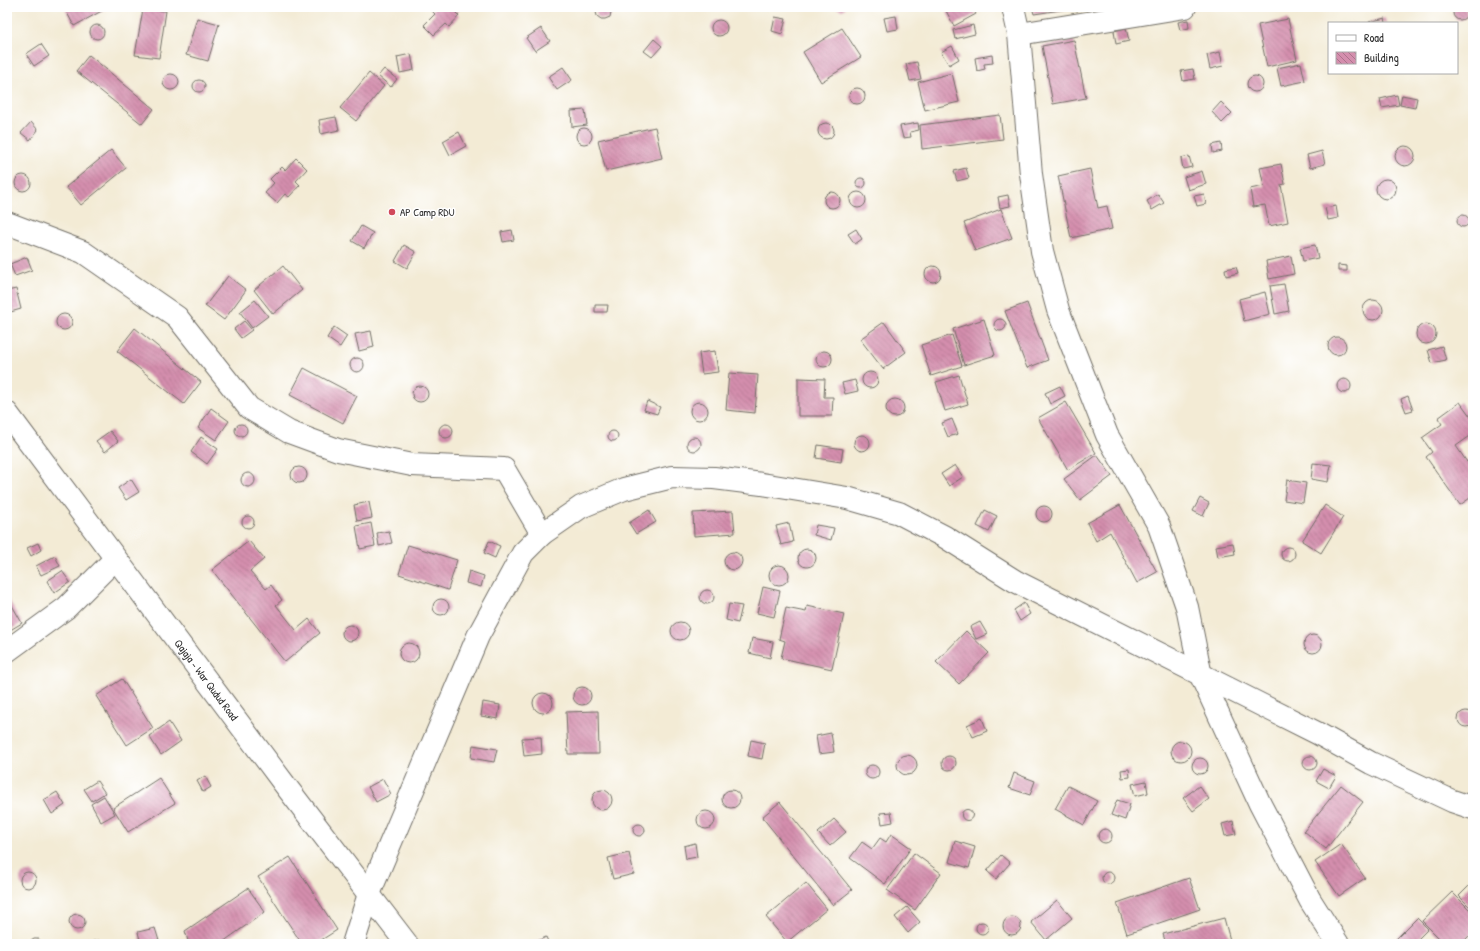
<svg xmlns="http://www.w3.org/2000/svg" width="1480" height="951" font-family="'Patrick Hand',sans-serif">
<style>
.building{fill:url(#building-back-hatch)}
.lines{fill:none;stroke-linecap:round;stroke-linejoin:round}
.minor-casing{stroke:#716e66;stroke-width:24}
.minor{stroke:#fff;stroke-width:22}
.poi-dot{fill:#d1495b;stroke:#fff;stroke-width:1.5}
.labels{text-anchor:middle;stroke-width:3;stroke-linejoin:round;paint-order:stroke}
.poi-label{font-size:11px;fill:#2b2b2b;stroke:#fff;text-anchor:start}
.street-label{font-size:11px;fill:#2b2b2b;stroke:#fff}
</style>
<defs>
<pattern id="building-back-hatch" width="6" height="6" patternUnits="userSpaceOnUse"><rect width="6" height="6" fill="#d48ead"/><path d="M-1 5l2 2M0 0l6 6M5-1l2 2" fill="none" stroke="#ac748d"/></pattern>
</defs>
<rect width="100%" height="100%" fill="#fff"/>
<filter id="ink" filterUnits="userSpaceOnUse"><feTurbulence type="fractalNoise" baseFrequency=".025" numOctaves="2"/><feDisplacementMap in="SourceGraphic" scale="8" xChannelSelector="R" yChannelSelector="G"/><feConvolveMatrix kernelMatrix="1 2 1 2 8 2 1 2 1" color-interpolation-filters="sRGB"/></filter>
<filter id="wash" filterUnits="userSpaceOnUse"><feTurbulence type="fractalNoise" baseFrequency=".012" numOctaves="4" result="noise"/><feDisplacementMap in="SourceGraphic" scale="16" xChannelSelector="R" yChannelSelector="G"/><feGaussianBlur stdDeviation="0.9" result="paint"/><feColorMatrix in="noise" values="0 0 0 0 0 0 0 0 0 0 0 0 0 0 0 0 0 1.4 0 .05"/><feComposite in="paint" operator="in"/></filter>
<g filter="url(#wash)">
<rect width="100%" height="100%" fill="#f3ebd5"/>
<g id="blocks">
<!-- building -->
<g class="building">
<circle cx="1460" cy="13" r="7"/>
<polygon points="64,7 109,7 74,26"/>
<polygon points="436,7 462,7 456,13 459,16 449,27 446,24 434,35 424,25 435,14 432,11"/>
<polygon points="597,7 609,7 611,12 610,17 605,19 601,19 597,16 596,12"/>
<polygon points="834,7 846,7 843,10 841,10"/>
<polygon points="944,7 972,7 976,14 954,26"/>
<polygon points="1032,7 1074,7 1074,8 1034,14"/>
<polygon points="1347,7 1364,7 1356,10"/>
<polygon points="143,9 166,11 159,58 135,55"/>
<polygon points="896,16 898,29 887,31 884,18"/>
<polygon points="775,17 786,19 782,34 772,31"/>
<polygon points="197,18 219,24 208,61 186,55"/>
<polygon points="1385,18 1386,23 1369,23 1369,22"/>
<polygon points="1288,19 1297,60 1267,67 1258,25"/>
<polygon points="1188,20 1189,28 1180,30 1178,22"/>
<circle cx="719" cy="28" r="8"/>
<polygon points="973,25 975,34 955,39 953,30"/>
<circle cx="97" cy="32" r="7"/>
<polygon points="541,28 550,41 535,51 526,38"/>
<polygon points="842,28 861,57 821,82 803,52"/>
<polygon points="1126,28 1129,41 1116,44 1114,31"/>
<polygon points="654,39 662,46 652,57 644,51"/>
<polygon points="1074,40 1086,98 1053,104 1042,46"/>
<polygon points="41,44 49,56 34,66 26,54"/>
<polygon points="952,46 959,59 949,65 941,52"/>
<polygon points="1220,52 1223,66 1210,69 1207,55"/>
<polygon points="411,54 414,70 400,73 397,57"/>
<polygon points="89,55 154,109 142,124 76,71"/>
<polygon points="992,55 993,63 984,64 985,69 977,71 975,58"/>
<polygon points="917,62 921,79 910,81 906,64"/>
<polygon points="1301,63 1305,81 1281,86 1277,68"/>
<polygon points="563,67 572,80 557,90 548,77"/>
<polygon points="384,69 397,79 391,87 378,76"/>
<polygon points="1193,69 1195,79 1183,81 1181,71"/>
<polygon points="369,73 384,86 356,121 340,108"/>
<polygon points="952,73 959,102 925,110 918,82"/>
<circle cx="171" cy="82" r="8"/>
<circle cx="1255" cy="84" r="8"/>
<circle cx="199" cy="86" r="6"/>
<circle cx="857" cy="96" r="8"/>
<polygon points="1397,95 1399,105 1382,108 1380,99"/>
<polygon points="1402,95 1417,98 1415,108 1400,105"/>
<polygon points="1221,102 1232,113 1222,123 1212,112"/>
<polygon points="585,110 587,125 572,127 571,111"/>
<polygon points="1000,115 1003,139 922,149 920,125"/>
<polygon points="336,117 339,130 321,134 319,120"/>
<polygon points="31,122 38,130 30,140 21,133"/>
<polygon points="918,123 919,130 910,132 911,137 903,138 900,126"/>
<circle cx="826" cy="131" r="8"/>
<polygon points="655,127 662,158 606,171 598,140"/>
<circle cx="584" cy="136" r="8"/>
<polygon points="459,132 466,146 450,155 443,141"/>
<polygon points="1221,143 1222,151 1213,153 1212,145"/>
<circle cx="1405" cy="156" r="10"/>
<polygon points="111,150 126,168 81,205 66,187"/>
<polygon points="1322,151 1325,164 1310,168 1307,155"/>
<polygon points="1189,156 1192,167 1183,169 1181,158"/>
<polygon points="296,158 307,169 296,181 300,185 289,197 285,194 277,203 265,193 274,183 270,179 282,167 285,170"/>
<polygon points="1281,164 1285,184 1281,185 1288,222 1269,226 1265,205 1253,207 1250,189 1264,186 1260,168"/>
<polygon points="966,168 969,178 957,181 954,171"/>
<polygon points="1090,169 1098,208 1107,206 1112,229 1071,238 1058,176"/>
<polygon points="1202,171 1206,184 1188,190 1184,177"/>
<circle cx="23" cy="183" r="8"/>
<circle cx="861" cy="183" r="5"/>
<circle cx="1386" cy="189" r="10"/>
<circle cx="858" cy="200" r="8"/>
<circle cx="832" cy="200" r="8"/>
<polygon points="1158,194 1164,203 1152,210 1147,201"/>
<polygon points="1204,194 1206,204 1197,206 1194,196"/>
<polygon points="1008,195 1010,206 1000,208 998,197"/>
<polygon points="1336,206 1338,218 1328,220 1325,208"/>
<polygon points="1001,209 1012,238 975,251 964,223"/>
<circle cx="1463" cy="221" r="6"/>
<polygon points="361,226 373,233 364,248 352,241"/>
<polygon points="856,229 862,239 855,244 848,234"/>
<polygon points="512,230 514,240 503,242 501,232"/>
<polygon points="404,245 416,252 407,268 395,261"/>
<polygon points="1315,245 1318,258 1303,261 1300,248"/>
<polygon points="1291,256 1294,274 1269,279 1266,261"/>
<polygon points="27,257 32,270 15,276 10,264"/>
<polygon points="1338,265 1347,266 1347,271 1338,271"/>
<polygon points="283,266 302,290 273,314 254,290"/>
<circle cx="933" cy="274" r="8"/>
<polygon points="1236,267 1238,273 1226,276 1225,269"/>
<polygon points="228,276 246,290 224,320 205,306"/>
<polygon points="1284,284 1289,311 1275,314 1270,286"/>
<polygon points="16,289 21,309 7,313 7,291"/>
<polygon points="1265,292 1270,314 1244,321 1239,299"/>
<polygon points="255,300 268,316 252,328 240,312"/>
<circle cx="1373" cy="310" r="10"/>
<polygon points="1027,303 1048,360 1027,368 1005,311"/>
<polygon points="595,305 608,305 607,312 595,312"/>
<circle cx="64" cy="322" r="8"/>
<circle cx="1000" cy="325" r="6"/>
<polygon points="984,319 995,355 964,365 953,329"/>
<polygon points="244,321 252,330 241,338 234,329"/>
<polygon points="884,322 906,352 883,369 860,339"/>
<circle cx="1426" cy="334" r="10"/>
<polygon points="334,327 347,336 340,347 327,338"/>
<polygon points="135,328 201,382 184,404 117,351"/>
<polygon points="371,331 374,347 359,351 355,334"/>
<polygon points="952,335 962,366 931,376 921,345"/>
<circle cx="1337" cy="346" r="9"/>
<polygon points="1442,346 1446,360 1432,363 1428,350"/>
<polygon points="715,351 718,372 702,374 699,353"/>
<circle cx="824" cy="359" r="8"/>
<circle cx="357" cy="365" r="7"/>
<polygon points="304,368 357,396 343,423 290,395"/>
<circle cx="870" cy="380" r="8"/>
<polygon points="729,373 758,375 755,413 726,410"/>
<polygon points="959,375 968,404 945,411 936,382"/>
<polygon points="798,378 825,379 824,397 833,397 832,416 798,416"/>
<circle cx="1344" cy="386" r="7"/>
<polygon points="855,380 858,391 845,394 842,383"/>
<polygon points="1060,386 1065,396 1050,404 1045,393"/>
<circle cx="420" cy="394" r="8"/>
<polygon points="1408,396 1413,410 1406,412 1401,399"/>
<circle cx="895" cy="408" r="9"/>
<polygon points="647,401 660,407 657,414 644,410"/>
<circle cx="699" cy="411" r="9"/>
<polygon points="1066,402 1096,453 1068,470 1038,418"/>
<polygon points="1460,402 1473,420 1473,434 1456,446 1467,462 1473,458 1473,496 1460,505 1426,457 1432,452 1422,438 1442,424 1438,418"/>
<polygon points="211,408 229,421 216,440 198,428"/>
<polygon points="952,419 958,434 948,437 942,423"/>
<circle cx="241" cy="430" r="6"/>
<circle cx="446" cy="431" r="7"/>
<circle cx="613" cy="436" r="5"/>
<polygon points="110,431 118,441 105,452 96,441"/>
<circle cx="862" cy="443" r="8"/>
<polygon points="201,437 218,449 207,464 191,452"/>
<circle cx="694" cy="444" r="7"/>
<polygon points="818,445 843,449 841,462 816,458"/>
<polygon points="1097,455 1112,476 1080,500 1064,479"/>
<polygon points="1313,463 1331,465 1328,482 1311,479"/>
<polygon points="955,465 963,477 949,486 941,474"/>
<circle cx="299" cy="475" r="8"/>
<circle cx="248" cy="480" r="7"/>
<polygon points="131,479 139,492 126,500 118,488"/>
<polygon points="1287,480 1306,483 1303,503 1284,500"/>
<polygon points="1200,498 1209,503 1203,516 1193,511"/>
<polygon points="369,502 372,518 357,521 354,505"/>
<polygon points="1120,505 1157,572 1137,583 1110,532 1096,541 1087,523"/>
<polygon points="1325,505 1343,517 1321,553 1302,541"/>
<circle cx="1044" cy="514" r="8"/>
<polygon points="649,510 656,522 636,534 629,523"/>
<polygon points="985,510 997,516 989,532 977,526"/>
<polygon points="733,511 735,533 694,536 693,513"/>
<circle cx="248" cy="522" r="6"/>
<polygon points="371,523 375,546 360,549 356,526"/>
<polygon points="789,523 793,542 781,545 776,526"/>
<polygon points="816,525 834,528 831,540 814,535"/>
<polygon points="389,531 392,543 379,546 377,533"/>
<polygon points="249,541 264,559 250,571 266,589 271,585 282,600 276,605 296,630 309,619 320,633 285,662 212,570"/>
<polygon points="489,541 500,546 495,558 484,553"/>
<polygon points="38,543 41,550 31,556 27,548"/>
<polygon points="1233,543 1235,554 1218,557 1216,546"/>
<polygon points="408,545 457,560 448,590 399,574"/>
<circle cx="1288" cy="554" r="7"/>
<circle cx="807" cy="558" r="9"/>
<circle cx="733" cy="561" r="9"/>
<polygon points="55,556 60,566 41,575 36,566"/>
<circle cx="779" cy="575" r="10"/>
<polygon points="62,571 70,582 54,593 47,581"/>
<polygon points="469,571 484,576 481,587 466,583"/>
<polygon points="763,587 780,591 774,617 757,613"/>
<circle cx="707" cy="597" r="7"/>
<circle cx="441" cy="607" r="8"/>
<polygon points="9,600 22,623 7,632 7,601"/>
<polygon points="1024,603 1030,614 1020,621 1014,610"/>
<polygon points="729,604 742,606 738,623 726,620"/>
<polygon points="807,606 844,614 832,669 781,658 785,641 779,639 786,608 806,612"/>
<circle cx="680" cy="631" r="9"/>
<polygon points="980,622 987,634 976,639 970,627"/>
<circle cx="350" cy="633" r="8"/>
<polygon points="966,631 989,653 959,684 936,662"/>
<circle cx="1313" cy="644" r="9"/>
<polygon points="752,638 773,642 770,658 749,653"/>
<circle cx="409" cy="653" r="10"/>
<polygon points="122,679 153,728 127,745 96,696"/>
<circle cx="582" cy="696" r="9"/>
<circle cx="543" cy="703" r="10"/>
<polygon points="483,702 500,705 498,719 481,716"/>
<polygon points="598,711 599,754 568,754 566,712"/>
<circle cx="1466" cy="719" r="8"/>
<polygon points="982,718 987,731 973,737 967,725"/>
<polygon points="169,722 181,741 161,755 149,736"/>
<polygon points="831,733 834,752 819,754 816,736"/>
<polygon points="541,737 542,754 524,756 522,738"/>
<polygon points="751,740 765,743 762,759 748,756"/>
<circle cx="1181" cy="751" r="10"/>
<polygon points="473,745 497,749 494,762 471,758"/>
<circle cx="907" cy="765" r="10"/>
<circle cx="1310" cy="763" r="7"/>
<circle cx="949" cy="763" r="7"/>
<circle cx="1200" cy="766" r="8"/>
<circle cx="872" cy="772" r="7"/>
<polygon points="1129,769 1130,777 1122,778 1121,770"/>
<polygon points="1323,769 1336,776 1329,788 1316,781"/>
<polygon points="1014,773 1035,781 1030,795 1009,788"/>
<polygon points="205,776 211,787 203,792 197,781"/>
<polygon points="159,778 175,803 128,832 113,808"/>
<polygon points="383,779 391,794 376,802 368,787"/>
<polygon points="97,781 105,793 92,801 84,789"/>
<polygon points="1146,781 1148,793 1135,796 1132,784"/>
<polygon points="1341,785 1363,802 1326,849 1304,831"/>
<polygon points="1068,786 1097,801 1084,825 1055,809"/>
<polygon points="1199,786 1209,799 1193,811 1183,798"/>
<circle cx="602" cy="800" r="10"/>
<circle cx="731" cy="799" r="9"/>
<polygon points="57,792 65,805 52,814 44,800"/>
<polygon points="104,796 115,814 101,822 91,804"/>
<polygon points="1117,800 1130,804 1125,820 1111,815"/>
<polygon points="780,802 852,890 833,905 762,817"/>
<circle cx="967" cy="815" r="5.5"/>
<circle cx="706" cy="820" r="9"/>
<polygon points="891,812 893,822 882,824 880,813"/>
<polygon points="834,819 846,832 830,846 818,833"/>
<polygon points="1233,821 1236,834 1225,836 1222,824"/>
<circle cx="639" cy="830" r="6"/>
<circle cx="1105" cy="836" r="7"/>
<polygon points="891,834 911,848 885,884 850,858 862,842 872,849 880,838 886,842"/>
<polygon points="955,841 975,847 969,868 949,862"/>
<polygon points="695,843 697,857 686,859 684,846"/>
<polygon points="1341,844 1365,878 1339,896 1315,862"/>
<polygon points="629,853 634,874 613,879 608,858"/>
<polygon points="914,853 941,873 915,910 887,890"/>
<polygon points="1001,855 1010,863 996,879 987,871"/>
<polygon points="290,857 337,930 315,944 302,944 258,877"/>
<circle cx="28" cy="880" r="8"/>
<circle cx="1108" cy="878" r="6"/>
<polygon points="1189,878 1200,909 1127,934 1117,903"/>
<polygon points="1473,882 1473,910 1459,896"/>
<polygon points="806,883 827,909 787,942 766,917"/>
<polygon points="248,888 265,912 220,944 189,944 185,931"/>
<polygon points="1452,892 1473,913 1473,932 1461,944 1445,944 1422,921"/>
<polygon points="1057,900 1072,918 1046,940 1031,922"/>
<polygon points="907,907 920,922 908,933 895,917"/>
<circle cx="77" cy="922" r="8"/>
<circle cx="1012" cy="926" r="9"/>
<polygon points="1224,918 1231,944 1166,944 1163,934"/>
<polygon points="1417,918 1428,929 1413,944 1391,944"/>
<circle cx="982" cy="928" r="6"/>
<polygon points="155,928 160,944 141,944 138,932"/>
<polygon points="546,937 549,944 533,944 533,943"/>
<polygon points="34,939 39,939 42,944 31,944 31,941"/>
<polygon points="99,940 100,944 85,944 85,943"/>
</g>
</g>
</g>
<g filter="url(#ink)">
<use href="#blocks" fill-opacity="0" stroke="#716e66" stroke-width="1"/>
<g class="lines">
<!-- minor casing -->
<g class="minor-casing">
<g id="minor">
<polyline points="1013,7 1019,34 1031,174 1042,251 1058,310 1107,435 1159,526 1187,607 1201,676 1260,804 1310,900 1338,944"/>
<polyline points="1019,34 1185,7"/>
<polyline points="7,223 83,252 177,317 249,408 289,432 338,450 412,465 504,469 542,534 523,553 478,636 369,894 353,944"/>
<path id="s1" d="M7 413 285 785 407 944"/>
<polyline points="542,534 581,507 624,489 672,477 714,478 762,484 847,498 899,513 945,537 1015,581 1317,733 1371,763 1452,801 1473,808"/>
<polyline points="7,651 66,608 115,559"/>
</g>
</g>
<!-- minor -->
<use href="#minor" class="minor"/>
</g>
</g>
<!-- markers -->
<circle class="poi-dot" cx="392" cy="212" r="4"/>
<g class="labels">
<!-- poi labels -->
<g class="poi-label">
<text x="400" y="216">AP Camp RDU</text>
</g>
<!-- street labels -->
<g class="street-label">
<text dy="4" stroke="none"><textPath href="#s1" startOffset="333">Qajaja - War Qudud Road</textPath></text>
</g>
</g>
<!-- margin -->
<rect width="1480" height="951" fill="none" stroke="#fff" stroke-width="24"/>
<!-- legend -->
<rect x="1328" y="22" width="130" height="52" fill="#ffffff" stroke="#aaaaaa"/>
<rect x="1336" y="35" width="20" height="6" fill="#ffffff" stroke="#aaaaaa"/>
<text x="1364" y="42" font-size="12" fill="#2b2b2b">Road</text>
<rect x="1336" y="52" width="20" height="12" fill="url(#building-back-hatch)" stroke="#aaaaaa"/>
<text x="1364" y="62" font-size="12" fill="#2b2b2b">Building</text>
</svg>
